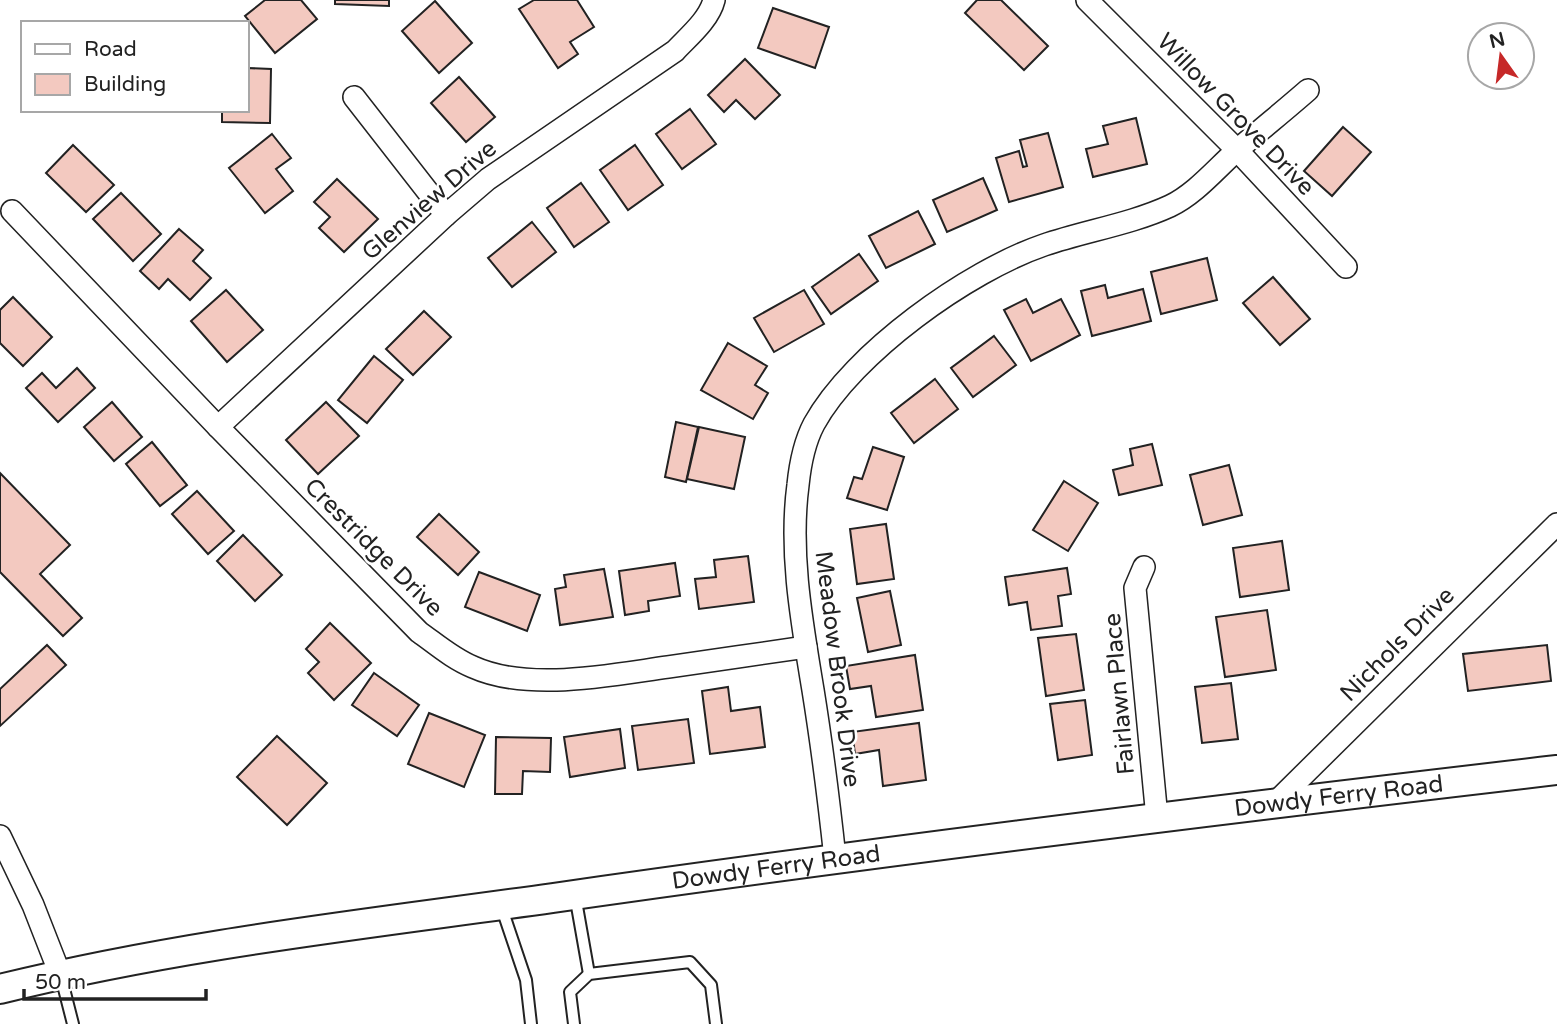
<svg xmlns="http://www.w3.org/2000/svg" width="1557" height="1024" font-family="'Varela Round',sans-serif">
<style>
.building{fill:#f3c9c0;stroke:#222;stroke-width:2}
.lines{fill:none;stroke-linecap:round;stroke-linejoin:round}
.service-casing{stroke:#222;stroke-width:14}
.minor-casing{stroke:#222;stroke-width:24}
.tertiary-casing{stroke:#222;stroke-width:32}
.service{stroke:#fff;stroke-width:10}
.minor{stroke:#fff;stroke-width:21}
.tertiary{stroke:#fff;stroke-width:28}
.labels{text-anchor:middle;stroke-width:5;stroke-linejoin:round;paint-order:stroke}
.street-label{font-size:24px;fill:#222;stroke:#fff}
</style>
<rect width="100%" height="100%" fill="#fff"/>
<!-- building -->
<g class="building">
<polygon points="265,0 301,0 317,19 275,53 245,16"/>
<polygon points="335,0 389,0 389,6 335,4"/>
<polygon points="534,0 577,0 594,27 570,42 578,54 558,68 519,9"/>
<polygon points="977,0 1001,0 1048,46 1024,70 965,13"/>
<polygon points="435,1 472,43 439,73 402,31"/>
<polygon points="773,8 829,27 815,68 758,48"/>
<polygon points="745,59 780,95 755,119 736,100 724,112 708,95"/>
<polygon points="247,68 271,69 270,123 222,122 222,110 247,110"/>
<polygon points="459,77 495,117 466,142 431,103"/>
<polygon points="690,109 716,144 682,169 656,134"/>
<polygon points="1136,118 1147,164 1093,177 1086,149 1108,144 1103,126"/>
<polygon points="1343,127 1371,152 1332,196 1304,171"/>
<polygon points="1048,133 1063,187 1009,202 996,158 1019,151 1023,167 1027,166 1020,140"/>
<polygon points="272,134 291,158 276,169 293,191 265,213 229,168"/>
<polygon points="73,145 114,185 86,212 46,173"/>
<polygon points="635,145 663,185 628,210 600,170"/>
<polygon points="983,178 997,210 947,232 933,200"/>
<polygon points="337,179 378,219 344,252 319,228 330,217 314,202"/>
<polygon points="581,183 609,222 574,247 547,208"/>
<polygon points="121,193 161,234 133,261 93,219"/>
<polygon points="918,211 935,244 886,268 869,236"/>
<polygon points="532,222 556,252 512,287 488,258"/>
<polygon points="179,229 203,250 193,261 211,278 190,300 168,279 159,289 140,271"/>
<polygon points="859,254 878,281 831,314 812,287"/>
<polygon points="1207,258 1217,300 1161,314 1151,272"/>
<polygon points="1273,277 1310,319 1280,345 1243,303"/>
<polygon points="1105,285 1108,298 1143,289 1151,321 1092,336 1081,291"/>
<polygon points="226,290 263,330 227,362 191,321"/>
<polygon points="804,290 824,324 774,352 754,318"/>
<polygon points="13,297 52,337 23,366 0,343 0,310"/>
<polygon points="1026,299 1033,313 1061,299 1080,335 1031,361 1004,310"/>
<polygon points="424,311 451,337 413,375 386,349"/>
<polygon points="994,336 1016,365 973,397 951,368"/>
<polygon points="728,343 767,366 755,385 768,393 753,419 701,390"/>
<polygon points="374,356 403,380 367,423 338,400"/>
<polygon points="77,368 95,388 58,422 26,388 42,373 56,388"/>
<polygon points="935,379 958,409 914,443 891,413"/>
<polygon points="112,402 142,437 114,461 84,427"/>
<polygon points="326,402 359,436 318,474 286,440"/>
<polygon points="676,422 698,427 686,482 665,477"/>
<polygon points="699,427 745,437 734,489 687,479"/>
<polygon points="152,442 187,485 160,506 126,464"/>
<polygon points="1152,444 1162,485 1119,495 1113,470 1133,465 1130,449"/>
<polygon points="873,447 904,457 887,510 847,498 854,477 862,479"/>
<polygon points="1229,465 1242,515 1203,525 1190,475"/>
<polygon points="0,473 70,545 40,574 82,618 63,636 0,572"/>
<polygon points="1064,481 1098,503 1068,551 1033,530"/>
<polygon points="197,491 234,531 208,554 172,514"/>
<polygon points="439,514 479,552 458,575 417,537"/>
<polygon points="886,524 894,579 857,584 850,529"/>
<polygon points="243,535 282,575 255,601 217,561"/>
<polygon points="1282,541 1289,590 1240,597 1233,548"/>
<polygon points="748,556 754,602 699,609 695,579 716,577 714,560"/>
<polygon points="675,563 680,596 648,601 649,611 625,615 619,571"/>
<polygon points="1067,568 1071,594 1058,596 1062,626 1031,630 1027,602 1009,605 1005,577"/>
<polygon points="604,569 613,617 560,625 555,589 566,587 564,575"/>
<polygon points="479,572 540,595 527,631 465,607"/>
<polygon points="890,591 901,645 868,652 857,598"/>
<polygon points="1267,610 1276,670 1225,677 1216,617"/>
<polygon points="330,623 371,663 334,700 308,673 319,662 306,649"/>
<polygon points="1076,634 1084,690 1046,696 1038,638"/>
<polygon points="47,645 66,665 0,726 0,689"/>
<polygon points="1547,645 1551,681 1468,691 1463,654"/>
<polygon points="915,655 923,710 876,717 871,686 850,689 846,666"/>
<polygon points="374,673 419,705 397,736 352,705"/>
<polygon points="1231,683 1238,739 1202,743 1195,687"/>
<polygon points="728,687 731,711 760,707 765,747 710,754 702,691"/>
<polygon points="1085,700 1092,755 1058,760 1050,704"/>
<polygon points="429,713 485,735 464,787 408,764"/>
<polygon points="688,719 694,763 638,770 632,726"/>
<polygon points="919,723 926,780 883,786 879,750 855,754 852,732"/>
<polygon points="620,729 625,768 570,777 564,737"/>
<polygon points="277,736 327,783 287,825 237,777"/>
<polygon points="496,737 551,738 550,772 523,771 522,794 495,794"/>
</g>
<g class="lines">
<!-- service casing -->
<g class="service-casing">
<g id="service">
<polyline points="575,895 589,974"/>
<polyline points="501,906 526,980 531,1024"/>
<polyline points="61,977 73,1024"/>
<polyline points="574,1024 570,992 589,974 690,962 711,985 716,1024"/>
</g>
</g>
<!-- minor casing -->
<g class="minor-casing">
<g id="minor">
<polyline points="1087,0 1237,150 1346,267"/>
<polyline points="354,97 446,215"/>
<path d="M12 211 218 427 419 632C436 644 453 659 473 667 528 692 610 675 668 667 714 660 760 654 806 647"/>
<path d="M218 427 446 215 488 179 675 51C688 37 709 20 714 0"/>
<polyline points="1144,567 1135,588 1157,818"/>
<polyline points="1275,803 1557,524"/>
<polyline points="0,836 33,905 60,974"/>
<path d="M835 858C829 802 822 746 813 690 802 623 789 553 798 485 800 465 804 443 814 424 853 353 968 271 1044 245 1085 231 1131 224 1170 206 1195 194 1215 170 1235 152 1259 131 1284 111 1308 90"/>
</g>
</g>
<!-- tertiary casing -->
<g class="tertiary-casing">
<g id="tertiary">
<path id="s1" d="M0 989C182 944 368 924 553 898 887 850 1222 809 1557 770"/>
</g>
</g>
<!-- service -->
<use href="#service" class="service"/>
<!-- minor -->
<use href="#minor" class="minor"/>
<!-- tertiary -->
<use href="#tertiary" class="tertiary"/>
</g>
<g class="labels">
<!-- street labels -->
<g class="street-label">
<text transform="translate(1236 114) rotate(46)" y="8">Willow Grove Drive</text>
<text transform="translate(429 200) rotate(-41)" y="8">Glenview Drive</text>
<text transform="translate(374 547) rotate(45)" y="8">Crestridge Drive</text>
<text transform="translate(1397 644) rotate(-45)" y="8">Nichols Drive</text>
<text transform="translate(838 669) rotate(83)" y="8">Meadow Brook Drive</text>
<text transform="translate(1119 694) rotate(-95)" y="8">Fairlawn Place</text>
<text dy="8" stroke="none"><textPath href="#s1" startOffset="1353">Dowdy Ferry Road</textPath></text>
<text dy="8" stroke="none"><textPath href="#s1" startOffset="786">Dowdy Ferry Road</textPath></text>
</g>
</g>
<!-- legend -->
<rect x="21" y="21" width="228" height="91" fill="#ffffff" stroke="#a7a7a7" stroke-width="2"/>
<rect x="35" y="44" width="35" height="10" fill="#ffffff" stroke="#a7a7a7" stroke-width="2"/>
<text x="84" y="56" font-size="21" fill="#222222">Road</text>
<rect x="35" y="74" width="35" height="21" fill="#f3c9c0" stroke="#a7a7a7" stroke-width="2"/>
<text x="84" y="91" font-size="21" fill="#222222">Building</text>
<!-- north arrow -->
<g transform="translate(1501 56) rotate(346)"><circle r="33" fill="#ffffff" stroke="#a7a7a7" stroke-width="2"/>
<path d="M0-5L12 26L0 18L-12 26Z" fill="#c62828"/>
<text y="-10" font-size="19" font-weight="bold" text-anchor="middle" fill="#222222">N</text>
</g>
<!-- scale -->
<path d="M24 989v10h182v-10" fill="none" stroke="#222222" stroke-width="3.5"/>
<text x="35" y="989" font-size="21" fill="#222222" stroke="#ffffff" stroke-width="5" paint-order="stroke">50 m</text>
</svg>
